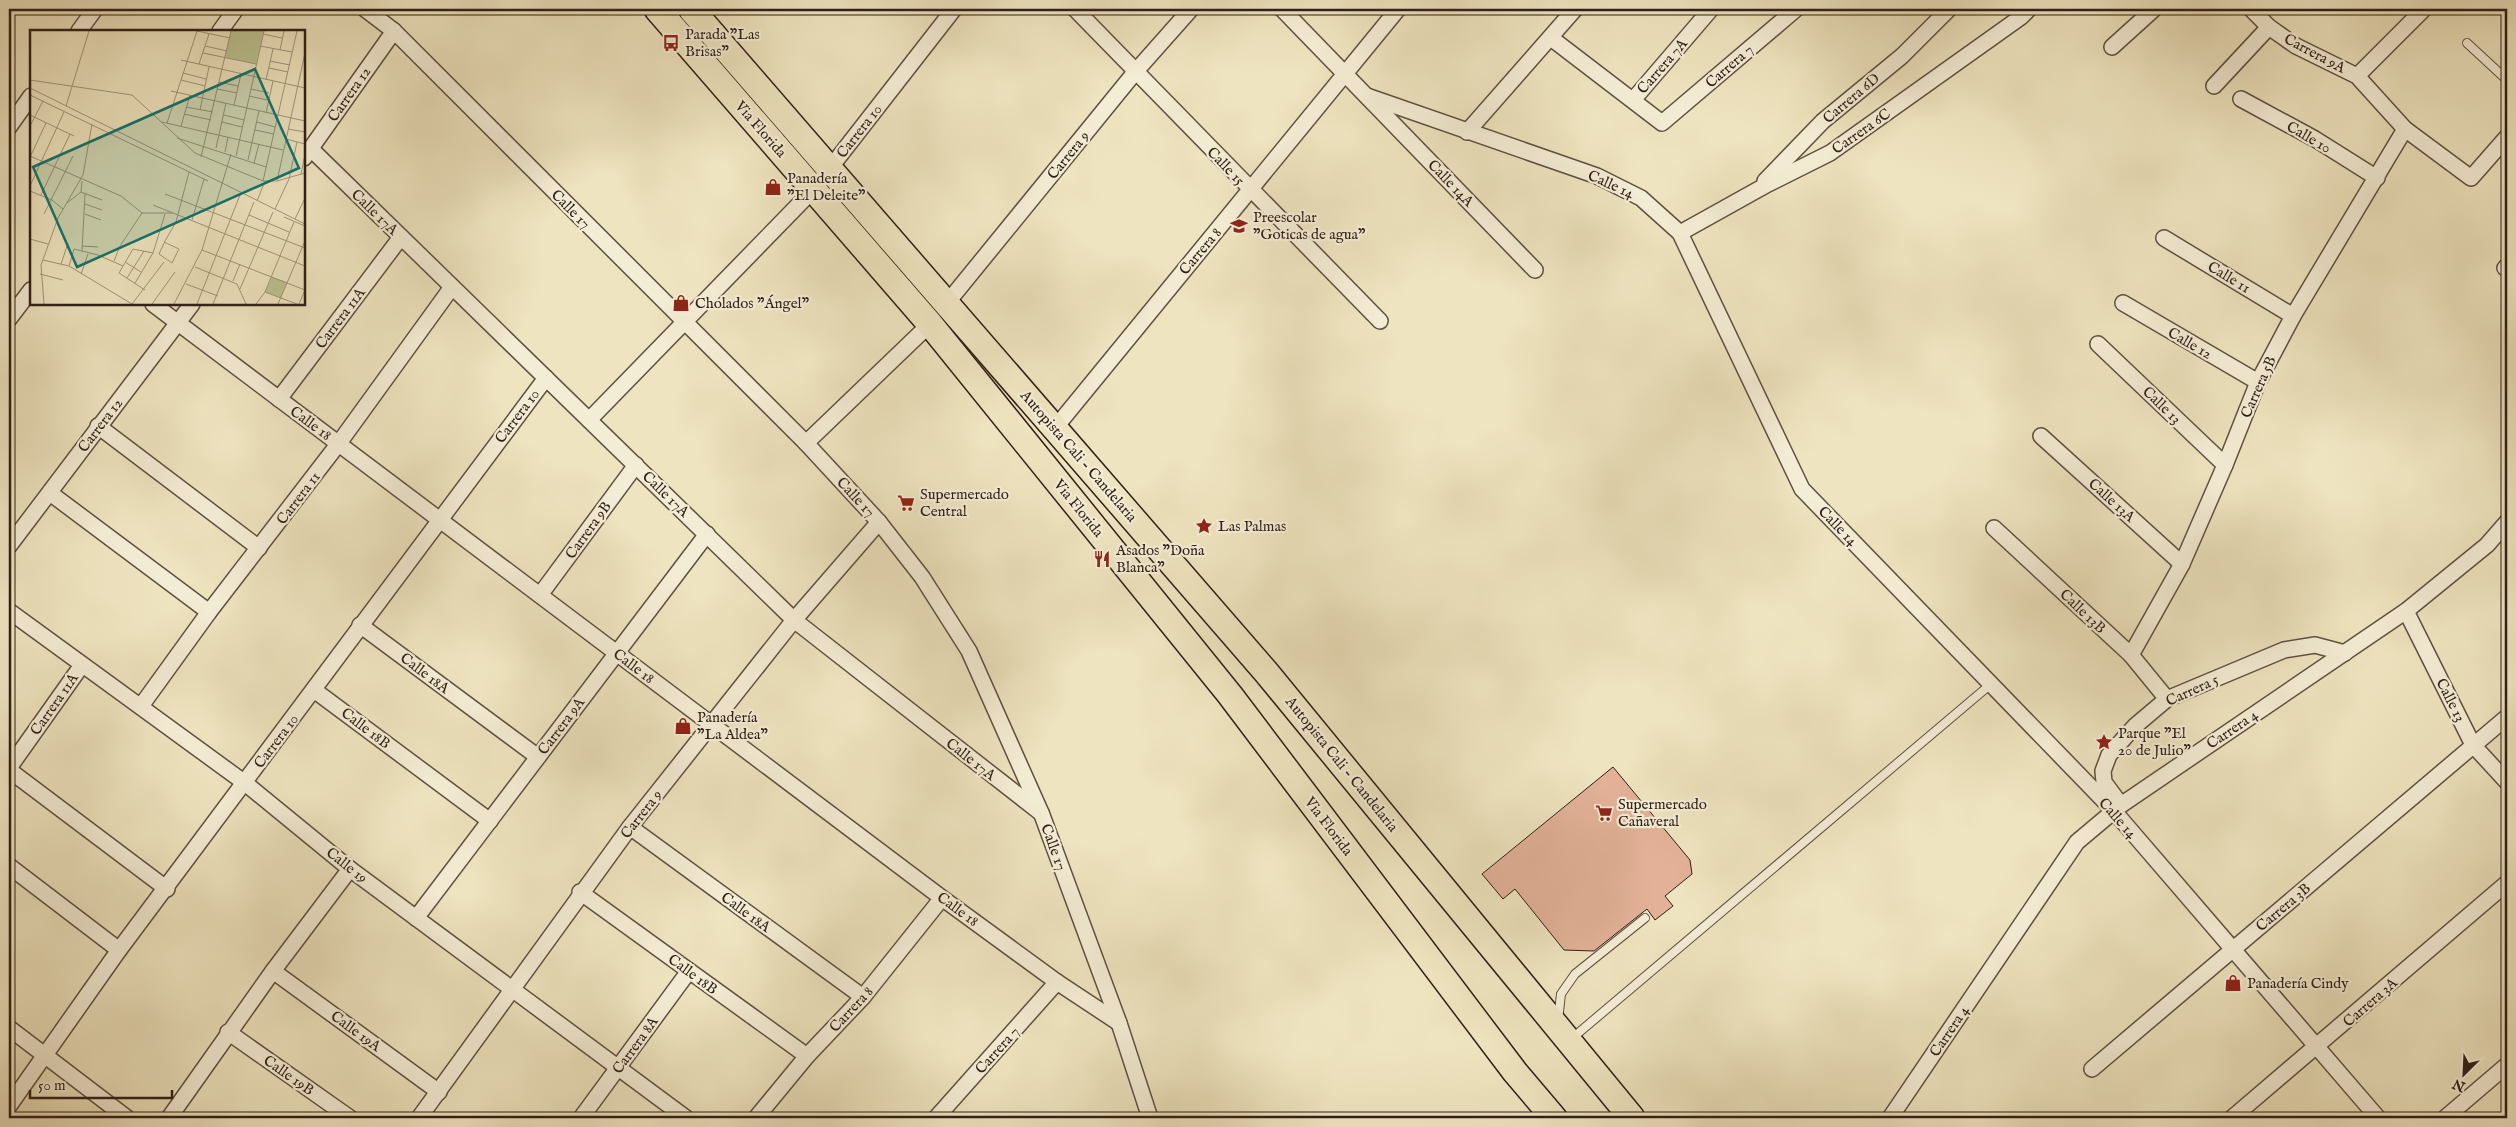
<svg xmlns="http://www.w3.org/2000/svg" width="2516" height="1127" font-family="'IM FELL English',serif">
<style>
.building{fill:#e2b198;stroke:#2f1f18}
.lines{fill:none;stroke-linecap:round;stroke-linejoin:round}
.lane-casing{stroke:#5f5042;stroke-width:10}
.street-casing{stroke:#5f5042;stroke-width:18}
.primary-casing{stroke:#2f1f18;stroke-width:28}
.lane{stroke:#f4edd5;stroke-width:8}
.street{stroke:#f4edd5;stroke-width:15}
.primary{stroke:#eee4bf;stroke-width:25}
.labels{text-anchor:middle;stroke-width:4.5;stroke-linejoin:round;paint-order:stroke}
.poi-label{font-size:15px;fill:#2f1f18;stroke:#f4edd5;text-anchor:start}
.street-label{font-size:15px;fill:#2f1f18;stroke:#f4edd5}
.inset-road{fill:none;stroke:#a2957c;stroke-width:1}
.view{fill:#0f766e;fill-opacity:0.15;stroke:#0f766e;stroke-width:2.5}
.inset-edge{fill:none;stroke:#2f1f18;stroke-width:2.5}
</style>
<rect width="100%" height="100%" fill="#eee4bf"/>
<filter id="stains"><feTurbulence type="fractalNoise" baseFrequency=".004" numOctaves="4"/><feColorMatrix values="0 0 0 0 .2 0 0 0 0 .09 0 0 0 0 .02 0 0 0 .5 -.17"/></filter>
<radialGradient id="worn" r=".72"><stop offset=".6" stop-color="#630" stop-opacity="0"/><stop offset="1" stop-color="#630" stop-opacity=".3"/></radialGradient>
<!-- building -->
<polygon class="building" points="1613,767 1690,860 1692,874 1665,896 1673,906 1655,920 1647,909 1594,951 1564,950 1515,889 1503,899 1482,874"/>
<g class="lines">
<!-- lane casing -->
<g class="lane-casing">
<g id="lane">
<polyline points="2467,43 2507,80"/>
<polyline points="1558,1020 1561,994 1575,974 1645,918"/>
<polyline points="1570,1040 1991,684"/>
</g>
</g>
<!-- street casing -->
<g class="street-casing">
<g id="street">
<polyline points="365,9 394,31 806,443 879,522 922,577 969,651 1042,815 1119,1023 1150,1118"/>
<polyline points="1075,9 1380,321"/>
<polyline points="1282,9 1535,270"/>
<polyline points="2251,9 2269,27 2296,46 2357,76 2405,129 2471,178 2507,137"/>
<polyline points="79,31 95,9"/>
<polyline points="220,31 236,9"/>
<polyline points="1551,38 1662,123 1796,9"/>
<polyline points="2112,47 2154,9"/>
<polyline points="2357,76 2424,9"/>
<polyline points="2214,86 2269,27"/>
<polyline points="1367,96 1597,176 1641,198 1680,233 1802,489 2113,810 2378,1118"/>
<polyline points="2241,99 2315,139 2377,178"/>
<polyline points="1633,100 1711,9"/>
<polyline points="9,127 31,96"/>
<polyline points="1467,132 1575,9"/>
<polyline points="311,149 794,620 1041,813"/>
<polyline points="304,158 394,31"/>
<polyline points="1765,181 1823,121 1902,56 1949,9"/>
<polyline points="1680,233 1768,184 1830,153 2021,17 2029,9"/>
<polyline points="2164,238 2293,316"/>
<polyline points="2505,268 2507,266"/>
<polyline points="947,303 1136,71 1191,9"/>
<polyline points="2123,303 2258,382"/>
<polyline points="153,304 942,898 1057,982 1119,1023"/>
<polyline points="9,319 31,290"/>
<polyline points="2098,344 2225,465"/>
<polyline points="279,399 401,237"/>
<polyline points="589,420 813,190 954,9"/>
<polyline points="98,426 259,548"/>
<polyline points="1055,428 1398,9"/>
<polyline points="2041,436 2182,564"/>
<polyline points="806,443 930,324"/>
<polyline points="50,493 209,612"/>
<polyline points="1994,528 2131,655 2167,699"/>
<polyline points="9,546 192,304"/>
<polyline points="540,595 636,465"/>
<polyline points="9,611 245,783 350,869 686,1118"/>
<polyline points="2406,611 2473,745 2507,782"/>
<polyline points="360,625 538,757"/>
<polyline points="2131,655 2182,564 2225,465 2258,382 2293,316 2405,129"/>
<polyline points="314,690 490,821"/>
<polyline points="141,706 209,612 339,443 452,287"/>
<polyline points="9,768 82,665"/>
<polyline points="9,770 167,889"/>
<polyline points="2121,805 2104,782 2103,771 2109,755 2135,726 2167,699 2284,650 2315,645 2345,653"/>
<polyline points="630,827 863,997"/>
<polyline points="9,866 119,950"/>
<polyline points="580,892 807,1056"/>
<polyline points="416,918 707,534"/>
<polyline points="273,971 439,1092"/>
<polyline points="9,1028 127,1118"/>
<polyline points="228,1032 350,1118"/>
<polyline points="2092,1069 2507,717"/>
<polyline points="9,1106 119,950 546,378"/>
<polyline points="169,1118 273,971 350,869"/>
<polyline points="419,1118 630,827 794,620 879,522"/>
<polyline points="581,1118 689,971"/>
<polyline points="756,1118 807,1056 863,997 942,898"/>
<polyline points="936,1118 1057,982"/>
<polyline points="1890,1118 2077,842 2121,805 2406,611 2487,545 2507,522"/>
<polyline points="2232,1118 2507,883"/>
<polyline points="2445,1118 2507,1065"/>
</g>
</g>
<!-- primary casing -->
<g class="primary-casing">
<g id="primary">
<polyline points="657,9 930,324 1230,695 1515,1072 1554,1118"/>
<polyline points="691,9 1266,672 1632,1118"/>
</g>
</g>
<!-- lane -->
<use href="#lane" class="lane"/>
<!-- street -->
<use href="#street" class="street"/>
<!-- primary -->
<use href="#primary" class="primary"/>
</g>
<!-- icons -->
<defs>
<g id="bus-bare" transform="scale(1.35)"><path d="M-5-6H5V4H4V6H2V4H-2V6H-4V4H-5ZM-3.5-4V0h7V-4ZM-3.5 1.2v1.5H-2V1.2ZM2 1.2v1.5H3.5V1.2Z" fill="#8f2418" stroke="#f4edd5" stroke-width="2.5" paint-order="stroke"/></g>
<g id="shop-bare" transform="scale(1.35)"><path d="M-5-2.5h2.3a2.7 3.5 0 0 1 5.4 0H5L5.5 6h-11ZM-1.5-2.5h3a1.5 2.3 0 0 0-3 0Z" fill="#8f2418" stroke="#f4edd5" stroke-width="2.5" paint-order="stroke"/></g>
<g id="school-bare" transform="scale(1.35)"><path d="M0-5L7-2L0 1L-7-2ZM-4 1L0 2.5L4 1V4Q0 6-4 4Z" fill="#8f2418" stroke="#f4edd5" stroke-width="2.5" paint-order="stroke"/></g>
<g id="supermarket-bare" transform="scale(1.35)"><path d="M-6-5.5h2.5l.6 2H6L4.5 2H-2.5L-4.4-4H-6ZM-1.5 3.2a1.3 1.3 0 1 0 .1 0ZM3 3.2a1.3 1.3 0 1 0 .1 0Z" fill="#8f2418" stroke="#f4edd5" stroke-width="2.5" paint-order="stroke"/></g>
<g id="sight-bare" transform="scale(1.35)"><path d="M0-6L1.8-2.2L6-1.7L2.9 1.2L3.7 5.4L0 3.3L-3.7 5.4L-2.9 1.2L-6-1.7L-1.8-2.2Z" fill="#8f2418" stroke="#f4edd5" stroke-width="2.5" paint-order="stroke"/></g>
<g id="restaurant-bare" transform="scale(1.35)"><path d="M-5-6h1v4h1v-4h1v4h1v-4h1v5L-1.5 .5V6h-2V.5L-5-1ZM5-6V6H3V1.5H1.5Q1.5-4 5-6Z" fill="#8f2418" stroke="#f4edd5" stroke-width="2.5" paint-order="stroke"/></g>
</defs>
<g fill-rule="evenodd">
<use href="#bus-bare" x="671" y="43"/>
<use href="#shop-bare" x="773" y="187"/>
<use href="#school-bare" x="1239" y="226"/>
<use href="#shop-bare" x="681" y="303"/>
<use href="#supermarket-bare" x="906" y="503"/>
<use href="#sight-bare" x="1204" y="526"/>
<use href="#restaurant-bare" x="1102" y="559"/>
<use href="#shop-bare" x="683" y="726"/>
<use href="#sight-bare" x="2104" y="742"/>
<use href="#supermarket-bare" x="1604" y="813"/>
<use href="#shop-bare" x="2233" y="983"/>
</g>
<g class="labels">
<!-- poi labels -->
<g class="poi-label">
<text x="685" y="39">Parada "Las<tspan x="685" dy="17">Brisas"</tspan></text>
<text x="787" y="183">Panadería<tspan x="787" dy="17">"El Deleite"</tspan></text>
<text x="1253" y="222">Preescolar<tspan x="1253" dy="17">"Goticas de agua"</tspan></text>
<text x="695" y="308">Cholados "Ángel"</text>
<text x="920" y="499">Supermercado<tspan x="920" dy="17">Central</tspan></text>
<text x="1218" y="531">Las Palmas</text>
<text x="1116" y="555">Asados "Doña<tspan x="1116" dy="17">Blanca"</tspan></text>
<text x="697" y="722">Panadería<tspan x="697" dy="17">"La Aldea"</tspan></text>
<text x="2118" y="738">Parque "El<tspan x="2118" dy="17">20 de Julio"</tspan></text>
<text x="1618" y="809">Supermercado<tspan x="1618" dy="17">Cañaveral</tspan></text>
<text x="2247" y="988">Panadería Cindy</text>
</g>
<!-- street labels -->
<g class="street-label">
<text transform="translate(2315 53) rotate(28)" y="5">Carrera 9A</text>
<text transform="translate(1662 66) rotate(-49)" y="5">Carrera 7A</text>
<text transform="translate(1729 66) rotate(-41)" y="5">Carrera 7</text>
<text transform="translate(349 94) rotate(-55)" y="5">Carrera 12</text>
<text transform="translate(1851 98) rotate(-40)" y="5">Carrera 6D</text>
<text transform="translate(761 129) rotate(49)" y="5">Via Florida</text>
<text transform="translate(859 131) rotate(-52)" y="5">Carrera 10</text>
<text transform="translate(1861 131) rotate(-35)" y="5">Carrera 6C</text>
<text transform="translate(2309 137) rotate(30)" y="5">Calle 10</text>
<text transform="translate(1068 155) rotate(-51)" y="5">Carrera 9</text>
<text transform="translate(1226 166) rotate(46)" y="5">Calle 15</text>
<text transform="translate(1451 183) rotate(46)" y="5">Calle 14A</text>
<text transform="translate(1611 184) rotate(24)" y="5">Calle 14</text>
<text transform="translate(571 209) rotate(45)" y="5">Calle 17</text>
<text transform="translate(375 212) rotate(44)" y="5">Calle 17A</text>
<text transform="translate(1200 251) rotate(-50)" y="5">Carrera 8</text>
<text transform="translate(2229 277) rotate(31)" y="5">Calle 11</text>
<text transform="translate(340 318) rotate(-53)" y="5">Carrera 11A</text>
<text transform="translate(2190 343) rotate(30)" y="5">Calle 12</text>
<text transform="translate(2258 387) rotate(-66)" y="5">Carrera 5B</text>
<text transform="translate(2162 405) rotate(44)" y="5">Calle 13</text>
<text transform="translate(517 416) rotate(-53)" y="5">Carrera 10</text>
<text transform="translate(311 423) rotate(36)" y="5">Calle 18</text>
<text transform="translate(100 425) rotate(-53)" y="5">Carrera 12</text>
<text transform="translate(1079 456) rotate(49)" y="5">Autopista Cali - Candelaria</text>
<text transform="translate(666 494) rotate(44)" y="5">Calle 17A</text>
<text transform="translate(856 497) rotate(47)" y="5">Calle 17</text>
<text transform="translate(298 498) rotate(-53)" y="5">Carrera 11</text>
<text transform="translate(2112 500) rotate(42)" y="5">Calle 13A</text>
<text transform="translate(1079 508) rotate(51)" y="5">Via Florida</text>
<text transform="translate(1838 526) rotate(46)" y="5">Calle 14</text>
<text transform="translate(588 530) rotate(-54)" y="5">Carrera 9B</text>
<text transform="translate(2083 611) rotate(43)" y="5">Calle 13B</text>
<text transform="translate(634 666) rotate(37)" y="5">Calle 18</text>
<text transform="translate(425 673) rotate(37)" y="5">Calle 18A</text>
<text transform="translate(2192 690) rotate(-25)" y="5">Carrera 5</text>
<text transform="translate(2451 700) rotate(63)" y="5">Calle 13</text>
<text transform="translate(54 704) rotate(-55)" y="5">Carrera 11A</text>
<text transform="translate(561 726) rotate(-53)" y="5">Carrera 9A</text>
<text transform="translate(366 728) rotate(37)" y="5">Calle 18B</text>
<text transform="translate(2232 729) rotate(-34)" y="5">Carrera 4</text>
<text transform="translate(276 741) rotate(-53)" y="5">Carrera 10</text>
<text transform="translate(971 759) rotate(38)" y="5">Calle 17A</text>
<text transform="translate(1342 764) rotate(51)" y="5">Autopista Cali - Candelaria</text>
<text transform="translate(641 814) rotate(-52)" y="5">Carrera 9</text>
<text transform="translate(2118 818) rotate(48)" y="5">Calle 14</text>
<text transform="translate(1329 826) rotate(53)" y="5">Via Florida</text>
<text transform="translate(1054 847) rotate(70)" y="5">Calle 17</text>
<text transform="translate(347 865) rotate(38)" y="5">Calle 19</text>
<text transform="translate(2283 907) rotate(-40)" y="5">Carrera 3B</text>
<text transform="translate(958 909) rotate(36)" y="5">Calle 18</text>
<text transform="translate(746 912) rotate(36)" y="5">Calle 18A</text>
<text transform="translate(693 974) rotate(36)" y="5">Calle 18B</text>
<text transform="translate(2370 1002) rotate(-41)" y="5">Carrera 3A</text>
<text transform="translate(851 1009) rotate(-47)" y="5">Carrera 8</text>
<text transform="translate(356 1031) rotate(36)" y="5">Calle 19A</text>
<text transform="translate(1949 1031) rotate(-56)" y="5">Carrera 4</text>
<text transform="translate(635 1045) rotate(-54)" y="5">Carrera 8A</text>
<text transform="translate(997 1050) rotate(-48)" y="5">Carrera 7</text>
<text transform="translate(289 1075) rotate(35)" y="5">Calle 19B</text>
</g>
</g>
<!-- overview -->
<g transform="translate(30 30)">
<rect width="275" height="275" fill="#eee4bf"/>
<path d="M201 1H234L226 34 195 27ZM242 247 257 252 251 268 235 262Z" fill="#bbc390"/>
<path class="inset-road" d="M167 1 200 8M233 4 252 8M175 16 197 21M230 16 262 22M250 20 254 1M173 23 226 34M151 30 275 58M240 31 260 35M169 34 179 4M239 38 258 42M153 43 176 49M0 50 102 65 165 123 233 151H247L275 143M151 50 175 56M236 50 243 19M189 52 208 56M0 58 275 194M187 59 207 63M221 59 239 63M141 61 275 91M0 65 178 151M219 66 237 70M204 75 211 44M36 76 59 1M156 77 183 82M170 80 179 37M236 83 243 51M154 84 181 90M0 85 44 106M194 85 214 90M132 92 253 120M192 92 212 97M227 92 245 97M137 93 167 1M0 96 13 71M151 96 160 65M258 99 275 102M225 100 244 104M147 108 236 137M256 109 275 114M186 118 196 73M195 122 198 107M1 125 16 93M0 126 91 166 112 183H143M206 126 234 1M171 127 201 1M218 130 229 81M224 133 229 114M271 144 275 124M233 151 267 1M247 151 275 23M0 156 34 82M0 161 22 170 33 179M51 162 72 170M135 164 275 218M11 165 40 104M227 171 235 151M37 173 51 162 52 151M55 174 72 180M123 175 275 236M245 179 259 149 267 112M14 184 43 126M55 184 71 190M219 185 259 202M254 187 275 196M265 189 275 168M162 190 174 149M0 209 18 214M134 212 149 219 142 233 129 224 135 211 146 192 159 142M52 216 68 217M172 220 275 260M52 221 55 164M13 230 39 236 102 274M84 231 90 216 112 183M95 232 111 242M31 234 38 213M39 236 44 219 68 225 93 236M165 237 207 254 216 274M10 244 33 250M51 244 58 224M97 248 114 221M203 251 210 234M105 253 123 223 135 184M156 254 188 266M210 259 243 182M115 260 89 243 103 219 123 223M235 262 267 274M14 274 11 235 28 188 53 145 62 94M102 274 134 232M122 274 145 242M144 274 172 220 201 124M167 274 210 165M183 274 224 172M226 274 235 262 264 192M248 274 275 211M269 274 275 260"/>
<path class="view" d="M225 39 269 138 47 237 3 137Z"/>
<rect width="275" height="275" class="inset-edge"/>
</g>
<!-- margin -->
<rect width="2516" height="1127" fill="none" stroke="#eee4bf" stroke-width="30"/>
<rect x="10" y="10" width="2496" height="1107" fill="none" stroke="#2f1f18" stroke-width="2.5"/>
<rect x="15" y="15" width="2486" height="1097" fill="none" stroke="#2f1f18"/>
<!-- north arrow -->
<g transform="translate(2464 1074) rotate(204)" stroke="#f4edd5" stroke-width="4" paint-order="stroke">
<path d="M0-4L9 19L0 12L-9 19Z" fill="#2f1f18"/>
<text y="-8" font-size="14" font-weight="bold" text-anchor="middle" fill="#2f1f18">N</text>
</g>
<!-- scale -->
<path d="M30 1090v8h142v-8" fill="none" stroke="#2f1f18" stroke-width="2.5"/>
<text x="38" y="1090" font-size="15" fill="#2f1f18" stroke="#f4edd5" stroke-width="4" paint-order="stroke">50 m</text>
<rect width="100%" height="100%" filter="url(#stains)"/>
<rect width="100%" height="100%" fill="url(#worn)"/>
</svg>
